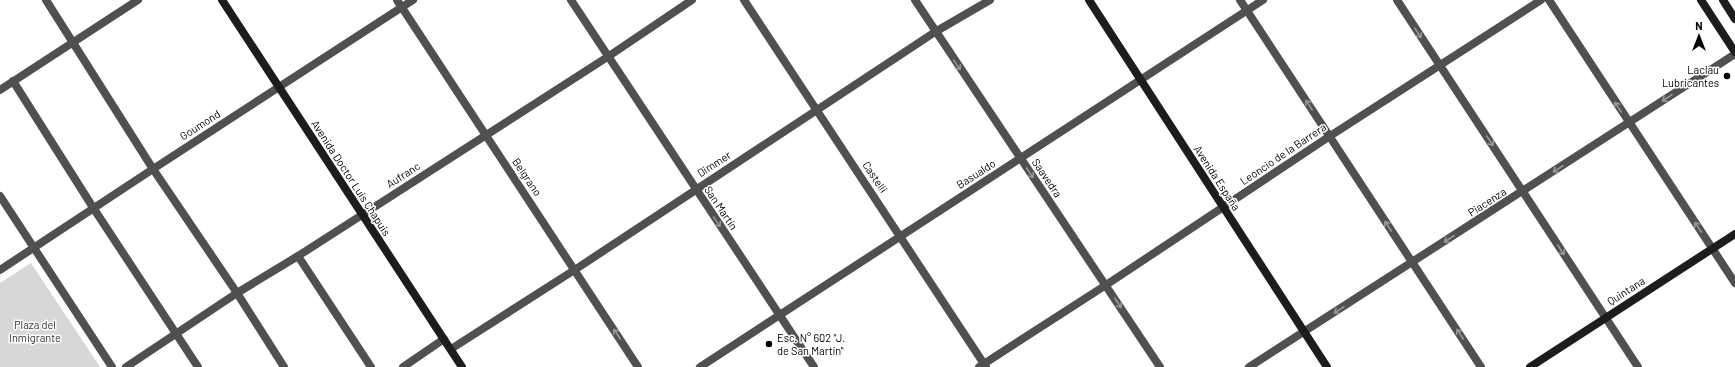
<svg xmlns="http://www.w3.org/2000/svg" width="1735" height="367" font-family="Barlow,sans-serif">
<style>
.green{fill:#d7d7d7}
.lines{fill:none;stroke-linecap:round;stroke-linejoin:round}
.minor{stroke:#505050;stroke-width:8}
.secondary{stroke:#1d1d1d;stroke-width:8}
.oneway{stroke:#969696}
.poi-dot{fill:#000;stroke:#fff;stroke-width:1.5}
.labels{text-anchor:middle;stroke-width:3;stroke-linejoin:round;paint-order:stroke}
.poi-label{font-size:11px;fill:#000;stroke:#fff;text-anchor:end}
.street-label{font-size:11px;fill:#000;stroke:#fff}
.park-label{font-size:11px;fill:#2e2e2e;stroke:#fff}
</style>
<rect width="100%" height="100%" fill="#fff"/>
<!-- green -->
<polygon class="green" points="31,263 100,367 0,367 0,283"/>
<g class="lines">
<!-- minor -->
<g class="minor">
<polyline points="46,0 153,169 237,293 284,367"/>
<polyline points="397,0 638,367"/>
<polyline points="571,0 814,367"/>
<polyline points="744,0 986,367"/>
<polyline points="915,0 1160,367"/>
<polyline points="1240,0 1481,367"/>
<polyline points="1397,0 1638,367"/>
<polyline points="1549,0 1735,283"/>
<polyline points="13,81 94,209 198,367"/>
<polyline points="0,90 138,0"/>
<polyline points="0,196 112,367"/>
<polyline points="298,256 371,367"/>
<polyline points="0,270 153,169 413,0"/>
<polyline points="451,349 576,269 935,32 990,0"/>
<polyline points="126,367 237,293 298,256 609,56 692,0"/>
<polyline points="403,367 444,339"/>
<polyline points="700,367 1263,0"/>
<polyline points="979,367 1106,285 1330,136 1541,0"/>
<polyline points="1249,367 1735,54"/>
</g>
<!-- secondary -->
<g class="secondary">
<polyline points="222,0 462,367"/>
<polyline points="1089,0 1327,367"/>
<polyline points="1701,0 1735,52"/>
<polyline points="1723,0 1735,19"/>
<polyline points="1530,367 1735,234"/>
</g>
</g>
<!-- one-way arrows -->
<defs><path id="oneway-shaft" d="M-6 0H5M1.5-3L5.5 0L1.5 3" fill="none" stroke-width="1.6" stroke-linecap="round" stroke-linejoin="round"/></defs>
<g class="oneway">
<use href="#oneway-shaft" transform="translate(1418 33) rotate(57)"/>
<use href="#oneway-shaft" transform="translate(957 65) rotate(56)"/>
<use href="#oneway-shaft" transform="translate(1667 98) rotate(147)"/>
<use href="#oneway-shaft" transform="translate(1309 105) rotate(-123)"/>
<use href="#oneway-shaft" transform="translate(1618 107) rotate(-123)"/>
<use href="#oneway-shaft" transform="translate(1490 141) rotate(56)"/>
<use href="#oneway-shaft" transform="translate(1558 169) rotate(147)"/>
<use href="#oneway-shaft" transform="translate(1030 173) rotate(56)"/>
<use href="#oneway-shaft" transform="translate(717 222) rotate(56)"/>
<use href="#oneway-shaft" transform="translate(1388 226) rotate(-123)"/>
<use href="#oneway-shaft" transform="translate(1698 227) rotate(-124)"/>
<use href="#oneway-shaft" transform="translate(1449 239) rotate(147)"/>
<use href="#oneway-shaft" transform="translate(1561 250) rotate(57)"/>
<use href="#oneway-shaft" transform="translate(1118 303) rotate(57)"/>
<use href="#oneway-shaft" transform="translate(1339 310) rotate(147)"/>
<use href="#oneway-shaft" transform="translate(617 334) rotate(-123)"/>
<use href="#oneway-shaft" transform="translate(1460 334) rotate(-123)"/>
</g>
<!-- markers -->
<g class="poi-dot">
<circle cx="1727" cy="76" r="4"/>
<circle cx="769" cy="344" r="4"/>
</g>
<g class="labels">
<!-- poi labels -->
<g class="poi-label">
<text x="1719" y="74">Laclau<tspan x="1719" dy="13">Lubricantes</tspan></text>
<text x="777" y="342" text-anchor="start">Esc. N° 602 "J.<tspan x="777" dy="13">de San Martín"</tspan></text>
</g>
<!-- street labels -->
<g class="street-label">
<text transform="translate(200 125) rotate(-33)" y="4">Goumond</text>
<text transform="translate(1283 154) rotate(-34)" y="4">Leoncio de la Barrera</text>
<text transform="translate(714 164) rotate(-33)" y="4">Dimmer</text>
<text transform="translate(976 174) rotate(-33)" y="4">Basualdo</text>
<text transform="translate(403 175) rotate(-33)" y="4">Aufranc</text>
<text transform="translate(527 177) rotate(56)" y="4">Belgrano</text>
<text transform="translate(875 177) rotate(56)" y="4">Castelli</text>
<text transform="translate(351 178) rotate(57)" y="4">Avenida Doctor Luis Chapuis</text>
<text transform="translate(1047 178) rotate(56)" y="4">Saavedra</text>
<text transform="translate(1217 178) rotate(57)" y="4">Avenida España</text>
<text transform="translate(1487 202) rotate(-33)" y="4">Piacenza</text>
<text transform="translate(721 208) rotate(56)" y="4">San Martín</text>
<text transform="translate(1626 291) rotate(-33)" y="4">Quintana</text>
</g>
<!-- park labels -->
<g class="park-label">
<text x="35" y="329">Plaza del<tspan x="35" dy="13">Inmigrante</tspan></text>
</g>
</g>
<!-- north arrow -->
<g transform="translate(1699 36)" stroke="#ffffff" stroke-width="3" paint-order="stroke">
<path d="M0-3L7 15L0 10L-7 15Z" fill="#000000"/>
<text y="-6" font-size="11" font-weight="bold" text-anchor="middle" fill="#000000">N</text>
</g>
</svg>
